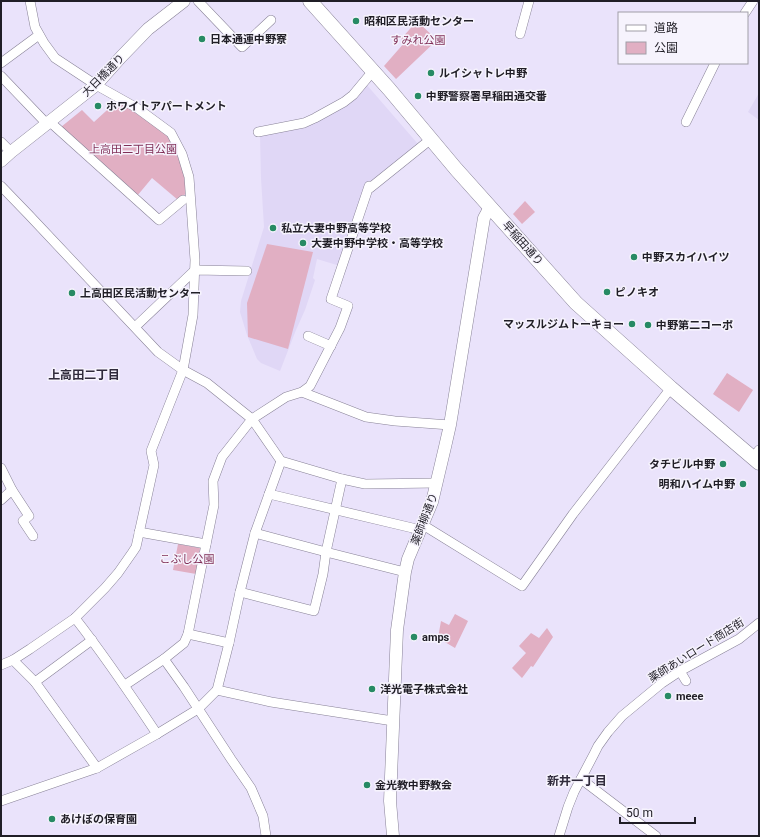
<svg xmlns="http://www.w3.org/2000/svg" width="760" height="837" font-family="Roboto,'Noto Sans JP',sans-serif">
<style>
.built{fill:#e0d7f6}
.green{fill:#e1afc3}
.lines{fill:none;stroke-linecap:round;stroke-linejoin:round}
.street-casing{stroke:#888297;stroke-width:10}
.secondary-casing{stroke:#888297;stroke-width:13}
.primary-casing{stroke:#888297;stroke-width:15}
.street{stroke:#fff;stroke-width:9}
.secondary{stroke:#fff;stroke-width:12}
.primary{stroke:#fff;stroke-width:14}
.poi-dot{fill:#278a64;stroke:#f6f3fd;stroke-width:1.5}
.labels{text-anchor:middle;stroke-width:3;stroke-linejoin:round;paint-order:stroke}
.poi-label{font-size:11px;font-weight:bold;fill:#201e26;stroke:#f6f3fd;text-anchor:start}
.park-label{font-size:11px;fill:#802f57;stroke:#f6f3fd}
.street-label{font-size:11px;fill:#201e26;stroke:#f6f3fd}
.neighbourhood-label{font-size:12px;font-weight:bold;fill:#302b3c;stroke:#f6f3fd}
</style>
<rect width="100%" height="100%" fill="#eae3fb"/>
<!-- built -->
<g class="built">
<polygon points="366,84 418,144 365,188 340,266 317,259 313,278 315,280 305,310 296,330 280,371 261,363 257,359 247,335 240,312 241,301 264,227 261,178 260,135 305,128 336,111"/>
<polygon points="759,93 759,120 748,112"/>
</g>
<!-- green -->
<g class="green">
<polygon points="417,21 437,40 396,79 384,66 405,42 401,39"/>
<polygon points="117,101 168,134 181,164 188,192 178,200 152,178 137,196 61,127 82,110 94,122"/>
<polygon points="525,201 535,212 522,224 513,214"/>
<polygon points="267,244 313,252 288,349 248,337 247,303"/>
<polygon points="727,373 753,390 739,412 713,394"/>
<polygon points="178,544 200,548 196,574 173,570"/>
<polygon points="455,614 468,621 455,648 438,638 441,621 449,625"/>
<polygon points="547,628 553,637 533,667 531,666 522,678 512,668 526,653 519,646 531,633 539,638"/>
</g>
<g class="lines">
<!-- street casing -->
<g class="street-casing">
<g id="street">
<polyline points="198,1 242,47 271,20"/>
<polyline points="745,13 753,1"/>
<polyline points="520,34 529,1"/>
<polyline points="1,63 39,35"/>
<polyline points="1,76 47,124"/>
<polyline points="50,122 159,220 183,200"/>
<polyline points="686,122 715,63"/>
<polyline points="258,132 304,123 315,118 344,102 353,95 373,71"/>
<polyline points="1,142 11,152"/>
<polyline points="1,186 28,214 158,352 183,370 207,383 252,419 281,461 342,479"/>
<polyline points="135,327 195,270 247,271"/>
<polyline points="308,336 331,346"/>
<polyline points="302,392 366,417 395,421 450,425"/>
<polyline points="753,458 759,450"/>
<polyline points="1,468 12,490 29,516 23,521 33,536"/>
<polyline points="269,494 421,530"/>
<polyline points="1,500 12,490"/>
<polyline points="423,525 522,586 573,514 671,388"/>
<polyline points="139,532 206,544"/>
<polyline points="255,533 326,552 405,572"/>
<polyline points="240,592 314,611 323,574 326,552 342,479 365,484 437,483"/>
<path d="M75 618C104 655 131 695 157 734"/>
<polyline points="188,634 229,643"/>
<polyline points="164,659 184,687 231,759 251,788 263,816 266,836"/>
<polyline points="13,660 35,682 97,768"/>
<polyline points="1,665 13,660 30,649 75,618 105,588 118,573 132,553 136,547 154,465 151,451 183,370 193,315 195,260 189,177 182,154 171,133 137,108 96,85 55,58 44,43 35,27 30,1"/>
<polyline points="680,671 686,681"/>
<polyline points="35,682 92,640"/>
<polyline points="125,685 164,659 184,643 188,634 195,599 214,505 213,481 222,457 252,419 286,397 302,392 310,386 340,328 348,306 331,299 369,186 370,188 431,139"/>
<polyline points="217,690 271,702 393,721"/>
<polyline points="581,779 656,836"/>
<polyline points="1,801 97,768 157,734 198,709 217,690 229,643 240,592 255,533 281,461"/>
<polyline points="559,836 568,807 574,792 594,754 598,746 608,732 622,716 662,683 680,671 739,639 759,623"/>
</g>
</g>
<!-- secondary casing -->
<g class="secondary-casing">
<g id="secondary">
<polyline points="1,161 11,152 96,85 121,57 148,29 184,1"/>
<polyline points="393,836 390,801 397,630 405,572 408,559 432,502 445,447 450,425 484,218 490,207"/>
</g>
</g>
<!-- primary casing -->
<g class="primary-casing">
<polyline id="primary" points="310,1 389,89 456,169 576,303 671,388 759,463"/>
</g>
<!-- street -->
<use href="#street" class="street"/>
<!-- secondary -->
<use href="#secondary" class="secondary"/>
<!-- primary -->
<use href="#primary" class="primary"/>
</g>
<!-- markers -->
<g class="poi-dot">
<circle cx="356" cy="21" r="4"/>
<circle cx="202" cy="39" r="4"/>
<circle cx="431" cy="73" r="4"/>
<circle cx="418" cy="96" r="4"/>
<circle cx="98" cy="106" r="4"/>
<circle cx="273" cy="228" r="4"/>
<circle cx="303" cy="243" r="4"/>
<circle cx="634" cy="257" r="4"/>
<circle cx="607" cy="292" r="4"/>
<circle cx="72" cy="293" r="4"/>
<circle cx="632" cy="324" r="4"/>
<circle cx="648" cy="325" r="4"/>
<circle cx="723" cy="464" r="4"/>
<circle cx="743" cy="484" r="4"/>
<circle cx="414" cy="637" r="4"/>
<circle cx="372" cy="689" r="4"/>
<circle cx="668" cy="696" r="4"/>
<circle cx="367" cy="785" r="4"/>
<circle cx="52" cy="819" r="4"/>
</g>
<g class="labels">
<!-- poi labels -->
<g class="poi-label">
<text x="364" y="25">昭和区民活動センター</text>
<text x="210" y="43">日本通運中野寮</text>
<text x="439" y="77">ルイシャトレ中野</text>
<text x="426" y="100">中野警察署早稲田通交番</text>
<text x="106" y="110">ホワイトアパートメント</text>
<text x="281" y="232">私立大妻中野高等学校</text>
<text x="311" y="247">大妻中野中学校・高等学校</text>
<text x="642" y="261">中野スカイハイツ</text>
<text x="615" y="296">ピノキオ</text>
<text x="80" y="297">上高田区民活動センター</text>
<text x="624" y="328" text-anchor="end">マッスルジムトーキョー</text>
<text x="656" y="329">中野第二コーポ</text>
<text x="715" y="468" text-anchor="end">タチビル中野</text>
<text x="735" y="488" text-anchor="end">明和ハイム中野</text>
<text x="422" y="641">amps</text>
<text x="380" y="693">洋光電子株式会社</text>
<text x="676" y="700">meee</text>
<text x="375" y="789">金光教中野教会</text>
<text x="60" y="823">あけぼの保育園</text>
</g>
<!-- park labels -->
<g class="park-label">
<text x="418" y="44">すみれ公園</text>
<text x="133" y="153">上高田二丁目公園</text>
<text x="187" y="563">こぶし公園</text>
</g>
<!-- street labels -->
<g class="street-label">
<text transform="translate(103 75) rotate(-45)" y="4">大日橋通り</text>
<text transform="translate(523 243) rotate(48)" y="4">早稲田通り</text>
<text transform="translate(424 519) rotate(-69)" y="4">薬師柳通り</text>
<text transform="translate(696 650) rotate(-32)" y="4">薬師あいロード商店街</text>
</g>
<!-- neighbourhood labels -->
<g class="neighbourhood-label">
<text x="84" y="379">上高田二丁目</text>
<text x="577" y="785">新井一丁目</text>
</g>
</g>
<!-- border -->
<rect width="760" height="837" fill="none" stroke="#201e26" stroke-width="4"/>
<!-- legend -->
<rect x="618" y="12" width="130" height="52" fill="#f6f3fd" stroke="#a09ea7"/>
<rect x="626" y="25" width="20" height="6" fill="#ffffff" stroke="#a09ea7"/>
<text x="654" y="32" font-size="12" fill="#201e26">道路</text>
<rect x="626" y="42" width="20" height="12" fill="#e1afc3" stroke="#a09ea7"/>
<text x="654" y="52" font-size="12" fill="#201e26">公園</text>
<!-- scale -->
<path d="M620 817v6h75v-6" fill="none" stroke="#201e26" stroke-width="2"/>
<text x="626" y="817" font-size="12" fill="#201e26" stroke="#f6f3fd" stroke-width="3" paint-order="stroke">50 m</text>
</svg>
